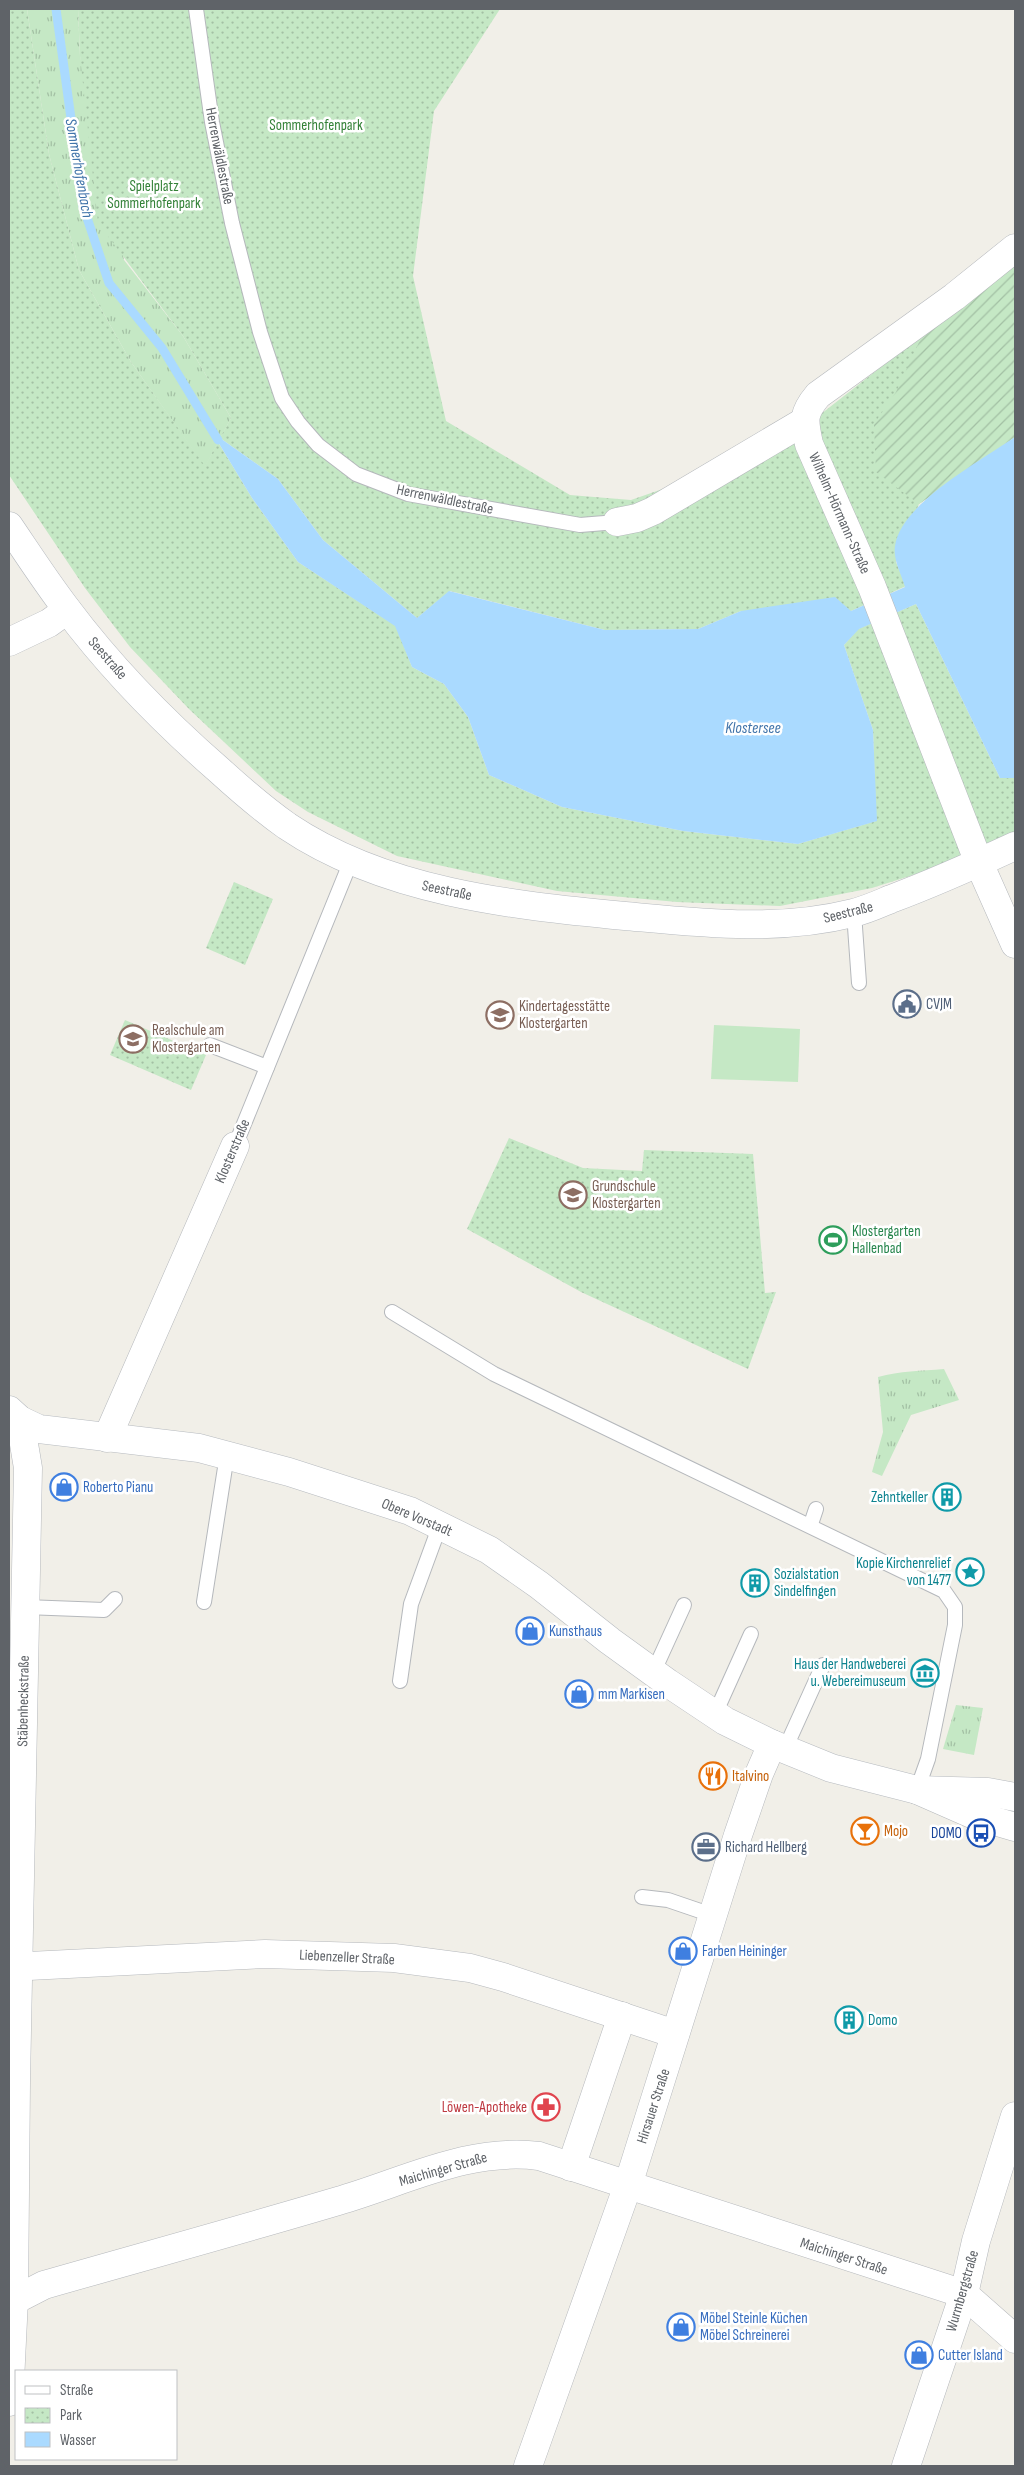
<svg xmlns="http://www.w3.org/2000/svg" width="1024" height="2475" font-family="'Sofia Sans Condensed',sans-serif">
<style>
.grass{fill:url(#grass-tufts)}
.park{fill:url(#park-dots)}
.garden{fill:url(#garden-furrows)}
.pitch{fill:#c5e8c5}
.water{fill:#aadaff}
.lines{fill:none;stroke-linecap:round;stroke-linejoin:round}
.stream{stroke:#aadaff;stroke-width:9}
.lane-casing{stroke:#b5b8bc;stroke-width:16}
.street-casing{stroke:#b5b8bc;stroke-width:29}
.secondary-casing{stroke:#b6babf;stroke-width:29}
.lane{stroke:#fff;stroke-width:14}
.street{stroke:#fff;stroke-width:28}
.secondary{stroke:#fff;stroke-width:28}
.labels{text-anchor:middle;stroke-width:5;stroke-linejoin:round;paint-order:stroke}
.park-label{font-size:15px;fill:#348238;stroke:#fff}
.street-label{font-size:15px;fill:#5f6368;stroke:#fff}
.service-label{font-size:15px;fill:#4e5e75;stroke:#fff;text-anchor:start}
.education-label{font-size:15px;fill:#785e54;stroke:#fff;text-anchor:start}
.leisure-label{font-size:15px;fill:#27864d;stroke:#fff;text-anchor:start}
.shop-label{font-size:15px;fill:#366cbe;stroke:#fff;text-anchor:start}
.culture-label{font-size:15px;fill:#0d838f;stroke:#fff;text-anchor:end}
.food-label{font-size:15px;fill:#c56008;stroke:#fff;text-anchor:start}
.transit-label{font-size:15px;fill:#164399;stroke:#fff;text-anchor:end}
.health-label{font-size:15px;fill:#be3a42;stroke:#fff;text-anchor:end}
.water-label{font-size:16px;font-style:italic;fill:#4174aa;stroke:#fff}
</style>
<defs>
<pattern id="grass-tufts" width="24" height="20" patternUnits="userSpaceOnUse" patternTransform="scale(1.25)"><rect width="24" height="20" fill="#c5e8c5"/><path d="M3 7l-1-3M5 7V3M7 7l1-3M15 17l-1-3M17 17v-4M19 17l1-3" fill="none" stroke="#a3c0a4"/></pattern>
<pattern id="park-dots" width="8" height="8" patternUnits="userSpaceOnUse" patternTransform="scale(1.25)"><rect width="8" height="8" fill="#c5e8c5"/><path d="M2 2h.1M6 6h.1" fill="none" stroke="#a3c0a4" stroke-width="1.8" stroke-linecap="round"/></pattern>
<pattern id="garden-furrows" width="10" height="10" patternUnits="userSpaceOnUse" patternTransform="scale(1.25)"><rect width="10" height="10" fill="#c5e8c5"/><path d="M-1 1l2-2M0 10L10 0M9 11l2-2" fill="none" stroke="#a3c0a4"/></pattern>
</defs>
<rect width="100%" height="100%" fill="#f1efe8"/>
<!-- grass -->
<g class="grass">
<polygon points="27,9 78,9 80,56 124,260 183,336 231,418 205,467 131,362 79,270 49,154"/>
<path d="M944 1369 959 1400 911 1415 882 1476 872 1472 883 1432 878 1377C900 1371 921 1371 944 1369Z"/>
<polygon points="956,1705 983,1708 974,1755 943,1749"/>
</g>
<!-- park -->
<g class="park">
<polygon points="9,9 27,9 49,154 79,270 131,362 205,466 218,442 252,498 298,562 396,626 412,667 444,684 468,717 489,775 562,807 683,831 798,844 876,821 873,730 844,645 858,629 916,604 1000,778 1015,778 1015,834 973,856 872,888 780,906 677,902 557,891 397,856 308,812 276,791 189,709 130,647 85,588 9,475"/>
<polygon points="78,9 500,9 434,111 413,276 446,421 570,495 631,500 775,450 1015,262 1015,437 919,504 896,562 906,586 851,611 741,611 698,629 605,630 450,591 417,618 323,540 278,479 220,438 231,418 183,336 98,223 80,56"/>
<polygon points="234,882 273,899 245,965 206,948"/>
<polygon points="125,1020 206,1055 191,1090 110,1055"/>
<polygon points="509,1138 583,1168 642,1171 644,1150 753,1154 765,1293 776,1292 748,1369 581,1292 467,1229"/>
</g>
<!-- garden -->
<polygon class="garden" points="1009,268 1015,273 1015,437 919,504 876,472 874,424 896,392 920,340"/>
<!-- pitch -->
<polygon class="pitch" points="714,1025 800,1029 798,1082 711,1079"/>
<!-- water -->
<path class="water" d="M1015 437V778H1000L916 604 859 629 844 645 873 730 877 821 798 844 683 831 562 807 489 775 468 717 444 684 412 667 395 626 298 562 252 498 218 442 220 438 278 479 323 540 417 618 449 591 605 630 698 629 741 611 835 597 851 611 905 587C901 573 893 560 895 546 901 503 981 461 1015 437Z"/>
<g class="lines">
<!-- stream -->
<polyline class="stream" points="56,9 83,206 109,283 162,348 218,440"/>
<!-- lane casing -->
<g class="lane-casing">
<g id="lane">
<polyline points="196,9 212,122 232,223 260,332 282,398 298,422 318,445 356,474 408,494 580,525 617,522"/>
<polyline points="854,913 859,983"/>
<polyline points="210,1045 267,1067"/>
<polyline points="235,1146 351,861"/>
<polyline points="392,1312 494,1374 944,1591 955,1607 955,1625 928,1759 917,1790"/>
<polyline points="811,1524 816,1509"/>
<polyline points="204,1602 227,1455"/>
<polyline points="25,1607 104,1610 115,1599"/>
<polyline points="653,1673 684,1605"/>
<polyline points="400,1681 411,1604 440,1525"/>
<polyline points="715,1714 751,1634"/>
<polyline points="785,1749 823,1665"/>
<polyline points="642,1897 668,1900 712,1915"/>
</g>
</g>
<!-- street casing -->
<g class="street-casing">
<g id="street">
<path d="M1015 248 954 297 818 395C802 414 804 420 809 444L872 587 979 863 1015 944"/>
<polyline points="617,522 637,518 653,511 805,421"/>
<polyline points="9,642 49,623 67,610"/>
<polyline points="107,1438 235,1146"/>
<polyline points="917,1790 974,1815 1015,1827"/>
<polyline points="9,1967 265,1954 394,1958 470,1968 503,1977 675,2034"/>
<polyline points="571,2167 622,2016"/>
<path d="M9 2303 44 2285C142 2257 240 2230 338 2201 404 2182 469 2147 539 2156L964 2294 1015 2339"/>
<polyline points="9,2402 14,2299 16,2082 28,1468 20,1420"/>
<polyline points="528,2466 628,2185 738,1835 759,1774 772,1744"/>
<polyline points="906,2466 964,2294 976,2241 1015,2116"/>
</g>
</g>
<!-- secondary casing -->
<g class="secondary-casing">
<g id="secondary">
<path d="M9 526C28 554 46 582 66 608 110 667 164 722 219 770 241 790 263 809 287 826 385 892 510 905 625 916 701 923 777 932 853 913 866 910 879 904 891 899 934 883 974 865 1015 846"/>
<polyline points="9,1410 20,1420 39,1429 199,1448 289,1472 410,1511 489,1550 539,1585 610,1641 668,1683 725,1721 772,1744 831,1768 917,1790 988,1792 1015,1797"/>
</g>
</g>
<!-- lane -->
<use href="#lane" class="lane"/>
<!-- street -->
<use href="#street" class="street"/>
<!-- secondary -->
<use href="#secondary" class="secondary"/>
</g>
<!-- icons -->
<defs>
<g id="civic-ring" transform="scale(1.4375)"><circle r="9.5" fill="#fff" stroke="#5c6f8a" stroke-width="1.5"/><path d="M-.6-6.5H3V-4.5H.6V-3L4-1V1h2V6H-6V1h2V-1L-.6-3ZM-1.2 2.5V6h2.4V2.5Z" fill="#5c6f8a"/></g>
<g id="school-ring" transform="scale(1.4375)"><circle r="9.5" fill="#fff" stroke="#8d6e63" stroke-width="1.5"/><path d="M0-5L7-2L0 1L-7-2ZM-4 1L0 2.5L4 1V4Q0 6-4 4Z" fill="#8d6e63"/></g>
<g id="stadium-ring" transform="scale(1.4375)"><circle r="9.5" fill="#fff" stroke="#2e9e5b" stroke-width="1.5"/><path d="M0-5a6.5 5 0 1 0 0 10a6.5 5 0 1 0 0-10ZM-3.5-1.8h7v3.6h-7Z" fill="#2e9e5b"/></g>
<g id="shop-ring" transform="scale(1.4375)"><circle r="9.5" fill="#fff" stroke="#3f7fe0" stroke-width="1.5"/><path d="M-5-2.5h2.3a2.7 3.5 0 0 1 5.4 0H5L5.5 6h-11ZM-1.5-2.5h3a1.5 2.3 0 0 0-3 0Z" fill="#3f7fe0"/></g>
<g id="building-ring" transform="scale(1.4375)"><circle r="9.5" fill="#fff" stroke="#0f9aa8" stroke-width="1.5"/><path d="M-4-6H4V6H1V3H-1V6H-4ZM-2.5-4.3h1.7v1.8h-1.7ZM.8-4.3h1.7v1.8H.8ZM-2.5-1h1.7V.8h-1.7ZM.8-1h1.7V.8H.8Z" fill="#0f9aa8"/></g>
<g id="sight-ring" transform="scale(1.4375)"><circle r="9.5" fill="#fff" stroke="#0f9aa8" stroke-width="1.5"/><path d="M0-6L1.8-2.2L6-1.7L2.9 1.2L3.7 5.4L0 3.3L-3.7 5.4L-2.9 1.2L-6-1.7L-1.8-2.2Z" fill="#0f9aa8"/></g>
<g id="museum-ring" transform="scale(1.4375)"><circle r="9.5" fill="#fff" stroke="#0f9aa8" stroke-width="1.5"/><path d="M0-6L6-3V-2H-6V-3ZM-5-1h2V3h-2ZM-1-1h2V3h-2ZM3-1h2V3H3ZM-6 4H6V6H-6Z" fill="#0f9aa8"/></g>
<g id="restaurant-ring" transform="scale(1.4375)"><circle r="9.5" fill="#fff" stroke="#e8710a" stroke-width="1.5"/><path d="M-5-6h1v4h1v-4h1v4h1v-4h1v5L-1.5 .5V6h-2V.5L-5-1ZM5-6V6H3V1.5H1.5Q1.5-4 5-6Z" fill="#e8710a"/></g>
<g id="bar-ring" transform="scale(1.4375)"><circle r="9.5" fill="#fff" stroke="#e8710a" stroke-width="1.5"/><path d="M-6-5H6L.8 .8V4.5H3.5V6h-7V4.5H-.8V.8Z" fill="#e8710a"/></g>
<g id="bus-ring" transform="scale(1.4375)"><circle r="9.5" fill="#fff" stroke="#1a4fb4" stroke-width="1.5"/><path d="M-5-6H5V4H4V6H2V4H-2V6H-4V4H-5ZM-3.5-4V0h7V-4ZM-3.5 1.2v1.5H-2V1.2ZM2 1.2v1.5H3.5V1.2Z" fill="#1a4fb4"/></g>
<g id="office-ring" transform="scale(1.4375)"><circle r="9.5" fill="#fff" stroke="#5c6f8a" stroke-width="1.5"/><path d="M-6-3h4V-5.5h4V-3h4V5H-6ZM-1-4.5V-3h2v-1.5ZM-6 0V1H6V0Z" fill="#5c6f8a"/></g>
<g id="pharmacy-ring" transform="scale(1.4375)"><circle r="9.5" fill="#fff" stroke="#e0444e" stroke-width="1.5"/><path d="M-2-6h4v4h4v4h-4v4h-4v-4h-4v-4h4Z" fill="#e0444e"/></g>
</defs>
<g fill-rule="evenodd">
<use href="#civic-ring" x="907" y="1004"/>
<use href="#school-ring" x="500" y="1015"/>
<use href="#school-ring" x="133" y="1039"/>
<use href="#school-ring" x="573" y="1195"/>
<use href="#stadium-ring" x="833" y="1240"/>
<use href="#shop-ring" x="64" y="1487"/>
<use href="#building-ring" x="947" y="1497"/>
<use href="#sight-ring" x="970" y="1572"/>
<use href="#building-ring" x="755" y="1583"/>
<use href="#shop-ring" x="530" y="1631"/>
<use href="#museum-ring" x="925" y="1673"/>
<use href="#shop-ring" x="579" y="1694"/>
<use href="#restaurant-ring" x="713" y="1776"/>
<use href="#bar-ring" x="865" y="1831"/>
<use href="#bus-ring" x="981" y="1833"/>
<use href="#office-ring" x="706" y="1847"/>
<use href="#shop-ring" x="683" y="1951"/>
<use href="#building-ring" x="849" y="2020"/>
<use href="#pharmacy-ring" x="546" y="2107"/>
<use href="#shop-ring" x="681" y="2327"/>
<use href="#shop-ring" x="919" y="2355"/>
</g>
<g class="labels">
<!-- park labels -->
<g class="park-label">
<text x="316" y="130">Sommerhofenpark</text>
<text x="154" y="191">Spielplatz<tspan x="154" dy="17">Sommerhofenpark</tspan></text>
</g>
<!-- street labels -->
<g class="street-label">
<text transform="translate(220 156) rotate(79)" y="5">Herrenwäldlestraße</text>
<text transform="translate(445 499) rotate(12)" y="5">Herrenwäldlestraße</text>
<text transform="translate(840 513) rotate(66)" y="5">Wilhelm-Hörmann-Straße</text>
<text transform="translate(108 658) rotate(49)" y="5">Seestraße</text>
<text transform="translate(447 890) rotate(12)" y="5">Seestraße</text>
<text transform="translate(848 912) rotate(-14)" y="5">Seestraße</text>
<text transform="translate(232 1151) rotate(-67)" y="5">Klosterstraße</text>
<text transform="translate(417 1517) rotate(23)" y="5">Obere Vorstadt</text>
<text transform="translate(23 1701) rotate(-89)" y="5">Stäbenheckstraße</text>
<text transform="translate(347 1957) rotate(3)" y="5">Liebenzeller Straße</text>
<text transform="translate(653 2106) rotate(-72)" y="5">Hirsauer Straße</text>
<text transform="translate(443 2169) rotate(-16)" y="5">Maichinger Straße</text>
<text transform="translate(844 2256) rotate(18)" y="5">Maichinger Straße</text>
<text transform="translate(962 2291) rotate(-74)" y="5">Wurmbergstraße</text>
</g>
<!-- service labels -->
<g class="service-label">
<text x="926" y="1009">CVJM</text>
<text x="725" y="1852">Richard Hellberg</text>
</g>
<!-- education labels -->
<g class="education-label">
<text x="519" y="1011">Kindertagesstätte<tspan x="519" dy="17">Klostergarten</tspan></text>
<text x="152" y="1035">Realschule am<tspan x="152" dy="17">Klostergarten</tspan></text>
<text x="592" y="1191">Grundschule<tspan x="592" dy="17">Klostergarten</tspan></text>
</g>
<!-- leisure labels -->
<g class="leisure-label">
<text x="852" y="1236">Klostergarten<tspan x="852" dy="17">Hallenbad</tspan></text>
</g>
<!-- shop labels -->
<g class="shop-label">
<text x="83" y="1492">Roberto Pianu</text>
<text x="549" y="1636">Kunsthaus</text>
<text x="598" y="1699">mm Markisen</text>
<text x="702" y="1956">Farben Heininger</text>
<text x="700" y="2323">Möbel Steinle Küchen<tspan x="700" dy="17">Möbel Schreinerei</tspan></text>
<text x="938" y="2360">Cutter Island</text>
</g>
<!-- culture labels -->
<g class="culture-label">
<text x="928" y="1502">Zehntkeller</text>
<text x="951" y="1568">Kopie Kirchenrelief<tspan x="951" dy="17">von 1477</tspan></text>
<text x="774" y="1579" text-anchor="start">Sozialstation<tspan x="774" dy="17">Sindelfingen</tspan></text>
<text x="906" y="1669">Haus der Handweberei<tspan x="906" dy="17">u. Webereimuseum</tspan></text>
<text x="868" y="2025" text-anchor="start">Domo</text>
</g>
<!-- food labels -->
<g class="food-label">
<text x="732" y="1781">Italvino</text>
<text x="884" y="1836">Mojo</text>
</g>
<!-- transit labels -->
<g class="transit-label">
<text x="962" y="1838">DOMO</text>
</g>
<!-- health labels -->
<g class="health-label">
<text x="527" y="2112">Löwen-Apotheke</text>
</g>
<!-- water labels -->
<g class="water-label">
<text transform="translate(80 168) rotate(80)" y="6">Sommerhofenbach</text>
<text x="753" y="733">Klostersee</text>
</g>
</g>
<!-- border -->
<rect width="1024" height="2475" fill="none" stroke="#5f6368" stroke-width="20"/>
<!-- legend -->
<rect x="15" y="2370" width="162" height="90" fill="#ffffff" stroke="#bfc1c3"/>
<rect x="25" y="2386" width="25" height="8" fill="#ffffff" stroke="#bfc1c3"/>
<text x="60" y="2395" font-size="15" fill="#5f6368">Straße</text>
<rect x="25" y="2408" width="25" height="15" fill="url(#park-dots)" stroke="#bfc1c3"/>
<text x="60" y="2420" font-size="15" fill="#5f6368">Park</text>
<rect x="25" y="2432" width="25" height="15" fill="#aadaff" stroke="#bfc1c3"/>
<text x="60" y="2445" font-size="15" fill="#5f6368">Wasser</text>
</svg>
